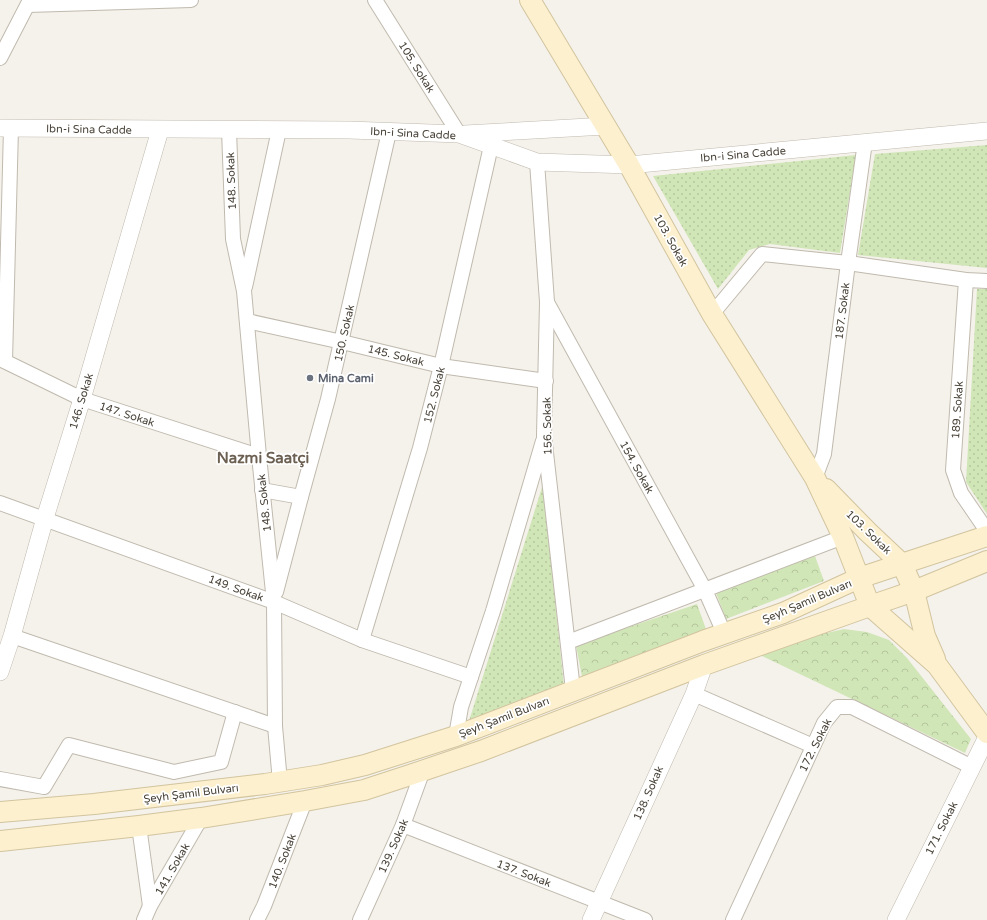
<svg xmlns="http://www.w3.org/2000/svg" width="987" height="920" font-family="'Varela Round',sans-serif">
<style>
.grass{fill:url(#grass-dots)}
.park{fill:url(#park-crowns)}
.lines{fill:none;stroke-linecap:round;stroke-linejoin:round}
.minor-casing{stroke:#c0baae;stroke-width:16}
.tertiary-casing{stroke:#c0baae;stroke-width:18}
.secondary-casing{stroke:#d2c49e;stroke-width:22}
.minor{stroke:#fff;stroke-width:14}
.tertiary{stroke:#fff;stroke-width:17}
.secondary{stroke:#fcf0cf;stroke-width:20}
.worship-dot{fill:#6b7280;stroke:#fff;stroke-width:1.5}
.labels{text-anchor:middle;stroke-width:3.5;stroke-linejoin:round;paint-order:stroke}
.street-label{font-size:11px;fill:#494339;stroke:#fff}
.worship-label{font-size:11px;font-weight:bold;fill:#5b616d;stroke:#fff;text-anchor:start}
.district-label{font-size:15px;font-weight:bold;fill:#6b6051;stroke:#fff}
</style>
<defs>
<pattern id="grass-dots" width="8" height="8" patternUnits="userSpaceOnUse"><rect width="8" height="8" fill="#d1e6b7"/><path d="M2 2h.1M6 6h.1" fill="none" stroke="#b5c69e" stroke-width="1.8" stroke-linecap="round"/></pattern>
<pattern id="park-crowns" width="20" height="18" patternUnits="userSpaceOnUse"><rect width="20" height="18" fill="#d1e6b7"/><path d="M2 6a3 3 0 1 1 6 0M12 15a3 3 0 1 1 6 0" fill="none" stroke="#b5c69e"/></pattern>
</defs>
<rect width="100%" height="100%" fill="#f5f2ec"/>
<!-- grass -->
<g class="grass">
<polygon points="987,145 987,268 858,255 875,154"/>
<polygon points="856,155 840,253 770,244 749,250 718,289 653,176"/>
<polygon points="977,289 987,289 987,514 966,482"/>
<polygon points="543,484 564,687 469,721"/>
</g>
<!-- park -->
<g class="park">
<polygon points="815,556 824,581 726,619 716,593"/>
<polygon points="697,604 707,632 582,677 576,645"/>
<polygon points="844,629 867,632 889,640 907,658 971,739 965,753 760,655 822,634"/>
</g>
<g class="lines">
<!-- minor casing -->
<g class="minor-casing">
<g id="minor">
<polyline points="375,0 459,134"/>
<polyline points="28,5 191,0"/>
<polyline points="0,58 30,0"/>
<polyline points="229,130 233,239 244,291 259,456 274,602 275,726 280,782"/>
<polyline points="537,162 547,302 544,435 573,690"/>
<polyline points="966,280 953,470 961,493 987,531"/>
<polyline points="245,287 279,130"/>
<polyline points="548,304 705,590 724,633"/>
<polyline points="712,314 762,254 848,263 966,280 987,281"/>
<polyline points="247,321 342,342 441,366 546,381"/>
<polyline points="0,359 82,399 259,456"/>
<polyline points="5,361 11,128"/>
<polyline points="815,478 824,454 848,263 865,142"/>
<polyline points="262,490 301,497"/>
<polyline points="0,503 274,602 362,640 471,677"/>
<polyline points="276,592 301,497 328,399 389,132"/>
<polyline points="12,636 275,726"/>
<polyline points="362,640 420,448 441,366 491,146"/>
<polyline points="568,642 843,537"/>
<polyline points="694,694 813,746"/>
<polyline points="456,736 461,707 493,611 543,441"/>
<polyline points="0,779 44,787 69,745 174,772 221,762 235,712"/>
<polyline points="403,825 645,920"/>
<polyline points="139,826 150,906"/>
<polyline points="144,920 150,906 201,818"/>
<polyline points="257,920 264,906 305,801"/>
<polyline points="360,920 403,825 423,770"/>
<polyline points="733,920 824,723 837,707 852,707 972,767"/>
</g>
</g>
<!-- tertiary casing -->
<g class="tertiary-casing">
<g id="tertiary">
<polyline points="0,128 349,130 459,134 537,162 629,165 987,131"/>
<polyline points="465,134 606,126"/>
<polyline points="0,672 12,636 45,518 82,399 160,130"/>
<polyline points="591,920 694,694 704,665"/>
<polyline points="896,920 987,737"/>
</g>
</g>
<!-- secondary casing -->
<g class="secondary-casing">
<g id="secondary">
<polyline points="530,0 629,165 712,314 815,478 843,537 870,606 937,665 987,733"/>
<polyline points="826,489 868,532 902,564 914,591 925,636 935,659"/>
<polyline points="0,812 94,804 265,784 322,775 365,765 456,736 703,641 783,613 859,578 987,536"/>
<polyline points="0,841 139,826 201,818 305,801 364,790 410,775 481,751 704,665 870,606 914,591 987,561"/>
</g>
</g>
<!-- minor -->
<use href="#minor" class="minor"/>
<!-- tertiary -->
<use href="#tertiary" class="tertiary"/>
<!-- secondary -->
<use href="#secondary" class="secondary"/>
</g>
<!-- markers -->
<circle class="worship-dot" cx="310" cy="378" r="4"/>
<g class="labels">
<!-- street labels -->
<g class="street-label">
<text transform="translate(417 67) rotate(58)" y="4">105. Sokak</text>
<text transform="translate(89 129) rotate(1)" y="4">Ibn-i Sina Cadde</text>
<text transform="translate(413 133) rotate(3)" y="4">Ibn-i Sina Cadde</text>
<text transform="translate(743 154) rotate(-5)" y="4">Ibn-i Sina Cadde</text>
<text transform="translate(231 181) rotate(-92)" y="4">148. Sokak</text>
<text transform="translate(671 240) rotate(61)" y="4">103. Sokak</text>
<text transform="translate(842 311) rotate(-83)" y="4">187. Sokak</text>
<text transform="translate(344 333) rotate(-77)" y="4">150. Sokak</text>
<text transform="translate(396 355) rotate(14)" y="4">145. Sokak</text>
<text transform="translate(434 395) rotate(-76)" y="4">152. Sokak</text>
<text transform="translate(81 401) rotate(-73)" y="4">146. Sokak</text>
<text transform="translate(957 410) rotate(-86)" y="4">189. Sokak</text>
<text transform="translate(127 414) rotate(18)" y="4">147. Sokak</text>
<text transform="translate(547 426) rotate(-91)" y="4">156. Sokak</text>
<text transform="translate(637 467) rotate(61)" y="4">154. Sokak</text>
<text transform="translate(264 503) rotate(-96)" y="4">148. Sokak</text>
<text transform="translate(869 532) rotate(44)" y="4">103. Sokak</text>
<text transform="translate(236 588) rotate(20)" y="4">149. Sokak</text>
<text transform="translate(807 601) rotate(-23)" y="4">Şeyh Şamil Bulvarı</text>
<text transform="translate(504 717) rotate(-21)" y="4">Şeyh Şamil Bulvarı</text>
<text transform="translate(815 745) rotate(-63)" y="4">172. Sokak</text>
<text transform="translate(191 793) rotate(-7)" y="4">Şeyh Şamil Bulvarı</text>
<text transform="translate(648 793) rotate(-66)" y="4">138. Sokak</text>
<text transform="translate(941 828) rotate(-63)" y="4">171. Sokak</text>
<text transform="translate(393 846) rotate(-66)" y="4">139. Sokak</text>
<text transform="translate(282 861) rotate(-69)" y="4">140. Sokak</text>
<text transform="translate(172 869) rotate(-60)" y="4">141. Sokak</text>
<text transform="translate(524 873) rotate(21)" y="4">137. Sokak</text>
</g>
<!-- worship labels -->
<g class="worship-label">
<text x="318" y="382">Mina Cami</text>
</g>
<!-- district labels -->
<g class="district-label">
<text x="263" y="463">Nazmi Saatçi</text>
</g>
</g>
</svg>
